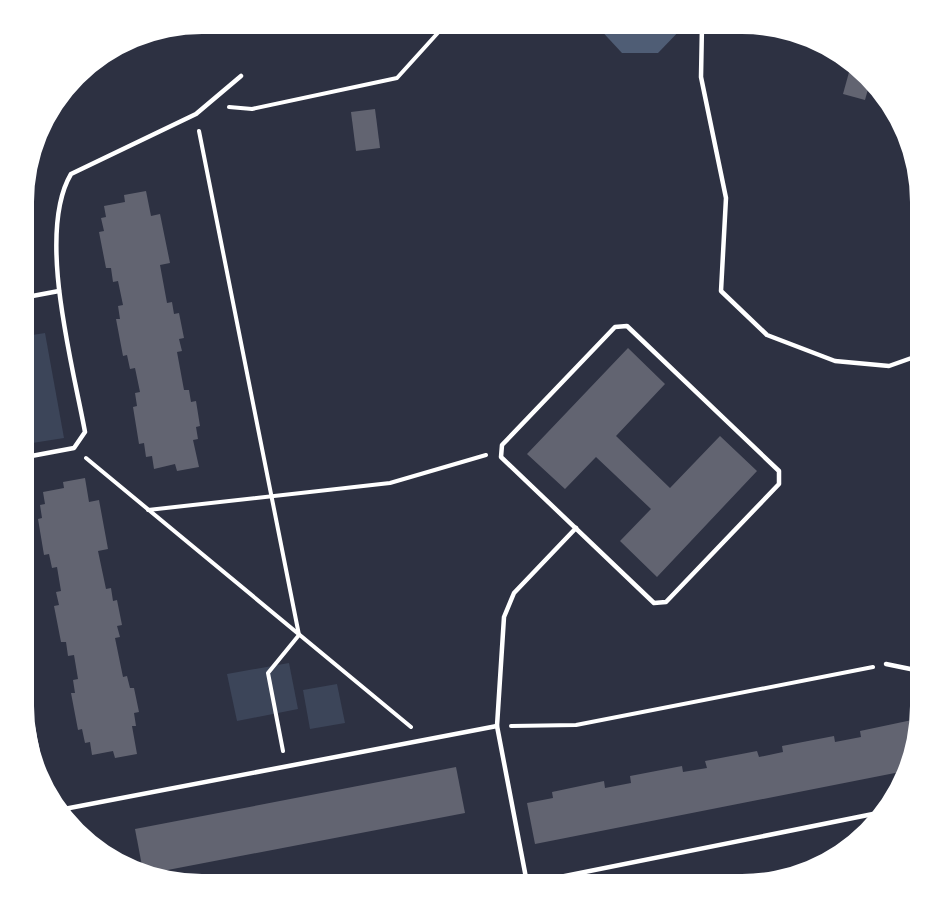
<svg xmlns="http://www.w3.org/2000/svg" width="944" height="908" font-family="'IBM Plex Sans',sans-serif">
<style>
.green{fill:#3c4559}
.water{fill:#4f5d75}
.building{fill:#626471}
.lines{fill:none;stroke-linecap:round;stroke-linejoin:round}
.path{stroke:#fff;stroke-width:4}
.service{stroke:#fff;stroke-width:4.5}
</style>
<rect width="100%" height="100%" fill="#2d3142"/>
<!-- green -->
<g class="green">
<polygon points="45,333 64,438 26,444 26,336"/>
<polygon points="289,663 298,709 237,721 227,674"/>
<polygon points="337,684 345,723 310,729 303,690"/>
</g>
<!-- water -->
<polygon class="water" points="596,25 685,25 658,53 622,53"/>
<!-- building -->
<g class="building">
<polygon points="851,65 870,82 865,100 843,94"/>
<polygon points="375,109 380,148 356,151 351,112"/>
<polygon points="146,191 151,216 160,214 170,263 160,265 167,303 172,302 174,314 179,313 184,338 179,339 182,351 177,352 184,390 189,390 191,402 196,401 200,426 196,427 198,439 193,440 199,467 177,471 175,464 154,469 152,456 146,457 144,443 139,444 133,407 137,406 135,393 140,392 135,368 130,369 127,355 123,356 116,319 120,319 118,306 123,305 118,281 113,282 111,268 106,268 99,232 104,231 101,218 106,217 104,206 125,202 124,195"/>
<polygon points="628,348 665,384 616,436 670,488 720,436 757,471 657,577 620,541 651,509 596,457 565,489 527,454"/>
<polygon points="85,478 89,502 99,500 108,549 98,551 106,589 111,588 113,601 117,600 122,625 117,626 120,637 115,638 123,677 127,676 130,688 134,688 139,712 134,713 136,726 132,726 137,754 115,758 113,751 92,755 90,742 85,743 82,729 78,730 71,693 75,693 73,680 78,679 74,655 68,656 66,642 61,642 54,606 59,605 56,592 61,591 57,567 52,568 49,554 44,555 38,519 42,518 40,505 45,504 43,492 64,488 63,482"/>
<polygon points="912,720 913,727 917,726 905,771 535,844 527,803 553,798 552,792 604,781 605,788 631,783 630,776 682,766 683,772 707,768 705,761 757,751 759,757 783,752 782,746 834,736 835,742 861,737 860,731"/>
<polygon points="456,767 465,813 152,873 143,871 135,829"/>
</g>
<g class="lines">
<!-- path -->
<g class="path">
<polyline points="229,107 252,109 397,78 445,25"/>
<polyline points="199,131 299,635 268,673 283,751"/>
<polyline points="86,458 411,727"/>
<polyline points="148,510 390,483 486,455"/>
<polyline points="511,726 576,725 873,667"/>
</g>
<!-- service -->
<g class="service">
<polyline points="702,25 701,77 726,198 721,291 767,335 835,361 889,366 920,355"/>
<polyline points="27,297 59,291"/>
<polygon points="627,326 779,471 779,484 666,602 654,603 501,457 502,445 615,327"/>
<path d="M26 457 74 448 85 432C73 366 36 233 71 174L196 114 241 76"/>
<polyline points="886,664 920,671"/>
<polyline points="25,687 44,784"/>
<polyline points="497,726 504,617 514,593 576,528"/>
<polyline points="59,810 497,726 527,883"/>
<polyline points="525,884 878,813"/>
</g>
</g>
<!-- crop -->
<path d="M0 0H944V908H0ZM202 34H742A168 168 0 0 1 910 202V706A168 168 0 0 1 742 874H202A168 168 0 0 1 34 706V202A168 168 0 0 1 202 34Z" fill="#fff" fill-rule="evenodd"/>
</svg>
